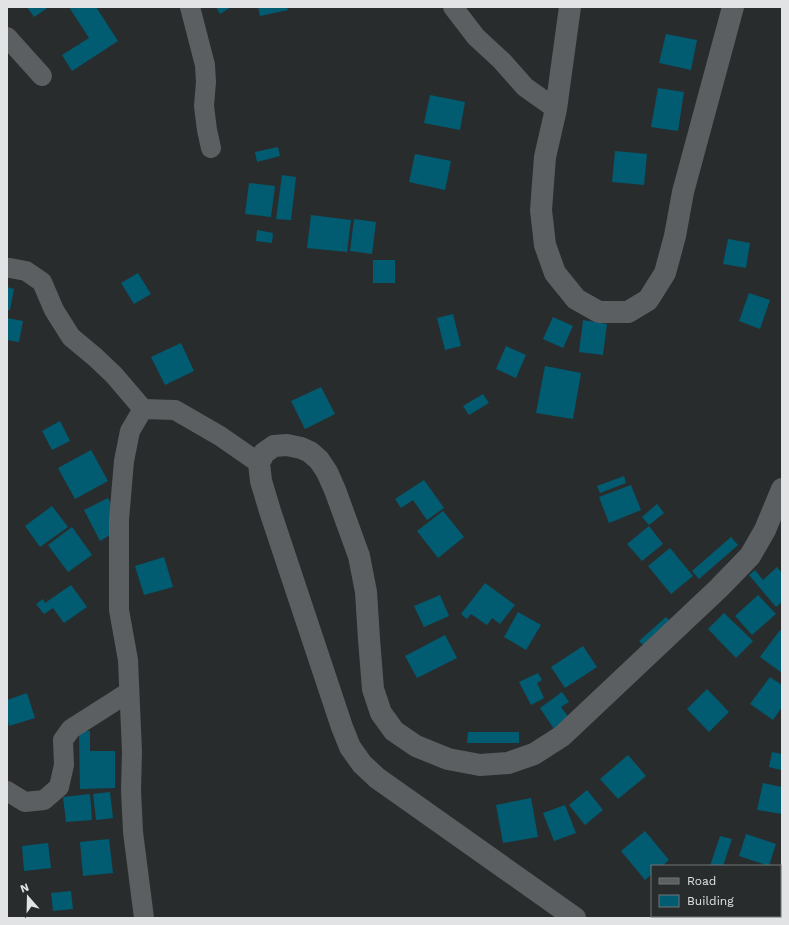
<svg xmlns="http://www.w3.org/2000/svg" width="789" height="925" font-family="'Work Sans',sans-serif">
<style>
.building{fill:#015c72}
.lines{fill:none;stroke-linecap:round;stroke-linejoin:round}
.street{stroke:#5c5f61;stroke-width:20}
.secondary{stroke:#5c5f61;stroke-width:22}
</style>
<rect width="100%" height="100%" fill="#292c2d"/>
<!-- building -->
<g class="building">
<polygon points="27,7 49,7 34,17"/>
<polygon points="69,7 96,7 118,41 72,71 62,55 89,38"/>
<polygon points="216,7 231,7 220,14"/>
<polygon points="258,7 287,7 288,10 260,16"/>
<polygon points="666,34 697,40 691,70 659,63"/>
<polygon points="658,88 684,92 678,131 651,127"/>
<polygon points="430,95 465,102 460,130 424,123"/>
<polygon points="278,147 280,156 257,162 255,152"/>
<polygon points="615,151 647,154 644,185 612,182"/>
<polygon points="415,154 451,161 445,190 409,182"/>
<polygon points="282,175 296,177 291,220 276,219"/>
<polygon points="249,183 275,186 271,217 245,214"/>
<polygon points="311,215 351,220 347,252 307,248"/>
<polygon points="354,219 376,222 372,254 350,251"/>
<polygon points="257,230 273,233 272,243 256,241"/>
<polygon points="728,239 750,243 746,268 723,264"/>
<rect x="373" y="260" width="22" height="23"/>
<polygon points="138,273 151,294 134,304 121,283"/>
<polygon points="7,287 14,289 10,310 7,310"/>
<polygon points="749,293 770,300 760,329 739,321"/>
<polygon points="453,314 461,346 445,350 437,318"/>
<polygon points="553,317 573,326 563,348 543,339"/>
<polygon points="7,318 23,321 19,342 7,340"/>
<polygon points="583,320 607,324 603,355 579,352"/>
<polygon points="181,343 194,371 165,385 151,357"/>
<polygon points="506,346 526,355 516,378 496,369"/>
<polygon points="545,366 581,373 573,419 536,413"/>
<polygon points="321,387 335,414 305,429 291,401"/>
<polygon points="483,394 489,403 469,415 463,406"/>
<polygon points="60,421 70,441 52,450 42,431"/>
<polygon points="91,450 108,481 75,499 58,468"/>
<polygon points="624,476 626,483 600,493 597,486"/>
<polygon points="424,480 444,508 427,520 413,500 401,508 395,499"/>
<polygon points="631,485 641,510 609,523 599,497"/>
<polygon points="108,498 117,516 109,520 115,532 100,541 84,510"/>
<polygon points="657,504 664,513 649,525 642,517"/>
<polygon points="52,506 68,527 40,547 25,526"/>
<polygon points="443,511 464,537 438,558 417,531"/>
<polygon points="649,526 663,544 642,561 627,544"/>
<polygon points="72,527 92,555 68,572 48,545"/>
<polygon points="731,537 738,545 699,579 692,571"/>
<polygon points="670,548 693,576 671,594 648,566"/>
<polygon points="164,557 173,587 144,595 135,566"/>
<polygon points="777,567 782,573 782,602 776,607 749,575 755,570 763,580"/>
<polygon points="485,583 515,605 500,624 492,618 487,625 471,614 467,619 461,614"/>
<polygon points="71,585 87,607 64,623 53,608 44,614 36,604 43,599 45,603"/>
<polygon points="440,595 449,616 424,627 414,606"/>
<polygon points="758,595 776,614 752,635 735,616"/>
<polygon points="518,612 541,625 526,650 504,637"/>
<polygon points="724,613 753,641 736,658 708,629"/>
<polygon points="666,617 672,623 645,647 639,641"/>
<polygon points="780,630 782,632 782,673 760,657"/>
<polygon points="445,635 457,658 417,678 405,656"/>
<polygon points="583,646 597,667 565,688 551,667"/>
<polygon points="538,673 542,680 537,683 544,698 531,705 519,682"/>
<polygon points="770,677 782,685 782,707 773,720 750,704"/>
<polygon points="707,689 729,712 709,732 687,709"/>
<polygon points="562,692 569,702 561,707 569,718 554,729 540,708"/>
<polygon points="27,693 35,718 9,726 7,718 7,700"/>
<polygon points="79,731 90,731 90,751 115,751 115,788 80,789"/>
<polygon points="468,732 519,732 519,743 467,743"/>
<polygon points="772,752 782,754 782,764 781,770 769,767"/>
<polygon points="628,755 646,776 618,799 600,779"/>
<polygon points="763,783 782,787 782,814 757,810"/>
<polygon points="587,790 603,810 585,825 569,805"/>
<polygon points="110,792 113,818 96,820 93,794"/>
<polygon points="90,794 92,820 66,822 63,797"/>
<polygon points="531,798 538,837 503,843 496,805"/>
<polygon points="565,805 576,833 554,841 543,813"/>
<polygon points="645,831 669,860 662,866 652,866 652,874 645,880 621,851"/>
<polygon points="746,834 776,844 769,866 739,856"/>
<polygon points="720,836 732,839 723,866 710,866"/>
<polygon points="109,839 113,873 83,876 80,842"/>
<polygon points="48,843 51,868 24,871 22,846"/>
<polygon points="71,891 73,909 53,911 51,893"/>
<rect x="719" y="916" width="43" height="2"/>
</g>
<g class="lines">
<!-- street -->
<g class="street">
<polyline points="190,7 205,65 206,82 204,106 207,130 211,148"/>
<polyline points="453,7 476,37 502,61 525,87 556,109"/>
<polyline points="7,37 42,76"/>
<polyline points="7,268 10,268 26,271 42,282 54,310 71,337 95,357 114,375 143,409"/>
<polyline points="7,791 25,802 44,800 59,787 64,765 63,740 71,729 129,692"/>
<polyline points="780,887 782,875"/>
<polyline points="144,918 133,832 131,790 132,752 128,660 119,610 119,520 124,461 130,431 143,409 175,410 220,436 259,463"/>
<polyline points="778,918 778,916"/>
</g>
<!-- secondary -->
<g class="secondary">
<polyline points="570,7 556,109 545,157 541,210 545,245 555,273 576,299 599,312 628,312 648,300 665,273 675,236 683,192 733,7"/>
<polyline points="575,918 377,778 362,764 350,747 342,727 270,511 261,481 259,463 264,453 274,446 287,445 301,448 310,452 319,460 327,472 335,490 359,556 366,592 369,639 373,689 381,713 394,731 416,746 448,759 480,765 508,763 534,754 562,736 719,588 750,556 765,530 782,489"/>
</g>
</g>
<!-- border -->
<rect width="789" height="925" fill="none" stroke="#e1e3e4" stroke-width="16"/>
<!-- legend -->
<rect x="651" y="865" width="130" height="52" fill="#292c2d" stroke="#737576"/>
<rect x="659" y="878" width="20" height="6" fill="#5c5f61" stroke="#737576"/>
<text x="687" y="885" font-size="12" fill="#e1e3e4">Road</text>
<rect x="659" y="895" width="20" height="12" fill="#015c72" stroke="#737576"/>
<text x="687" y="905" font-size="12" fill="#e1e3e4">Building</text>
<!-- north arrow -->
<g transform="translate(28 897) rotate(340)" stroke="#292c2d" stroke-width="3" paint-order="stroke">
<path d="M0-3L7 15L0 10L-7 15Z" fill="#e1e3e4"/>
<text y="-6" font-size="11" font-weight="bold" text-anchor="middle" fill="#e1e3e4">N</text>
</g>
</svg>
